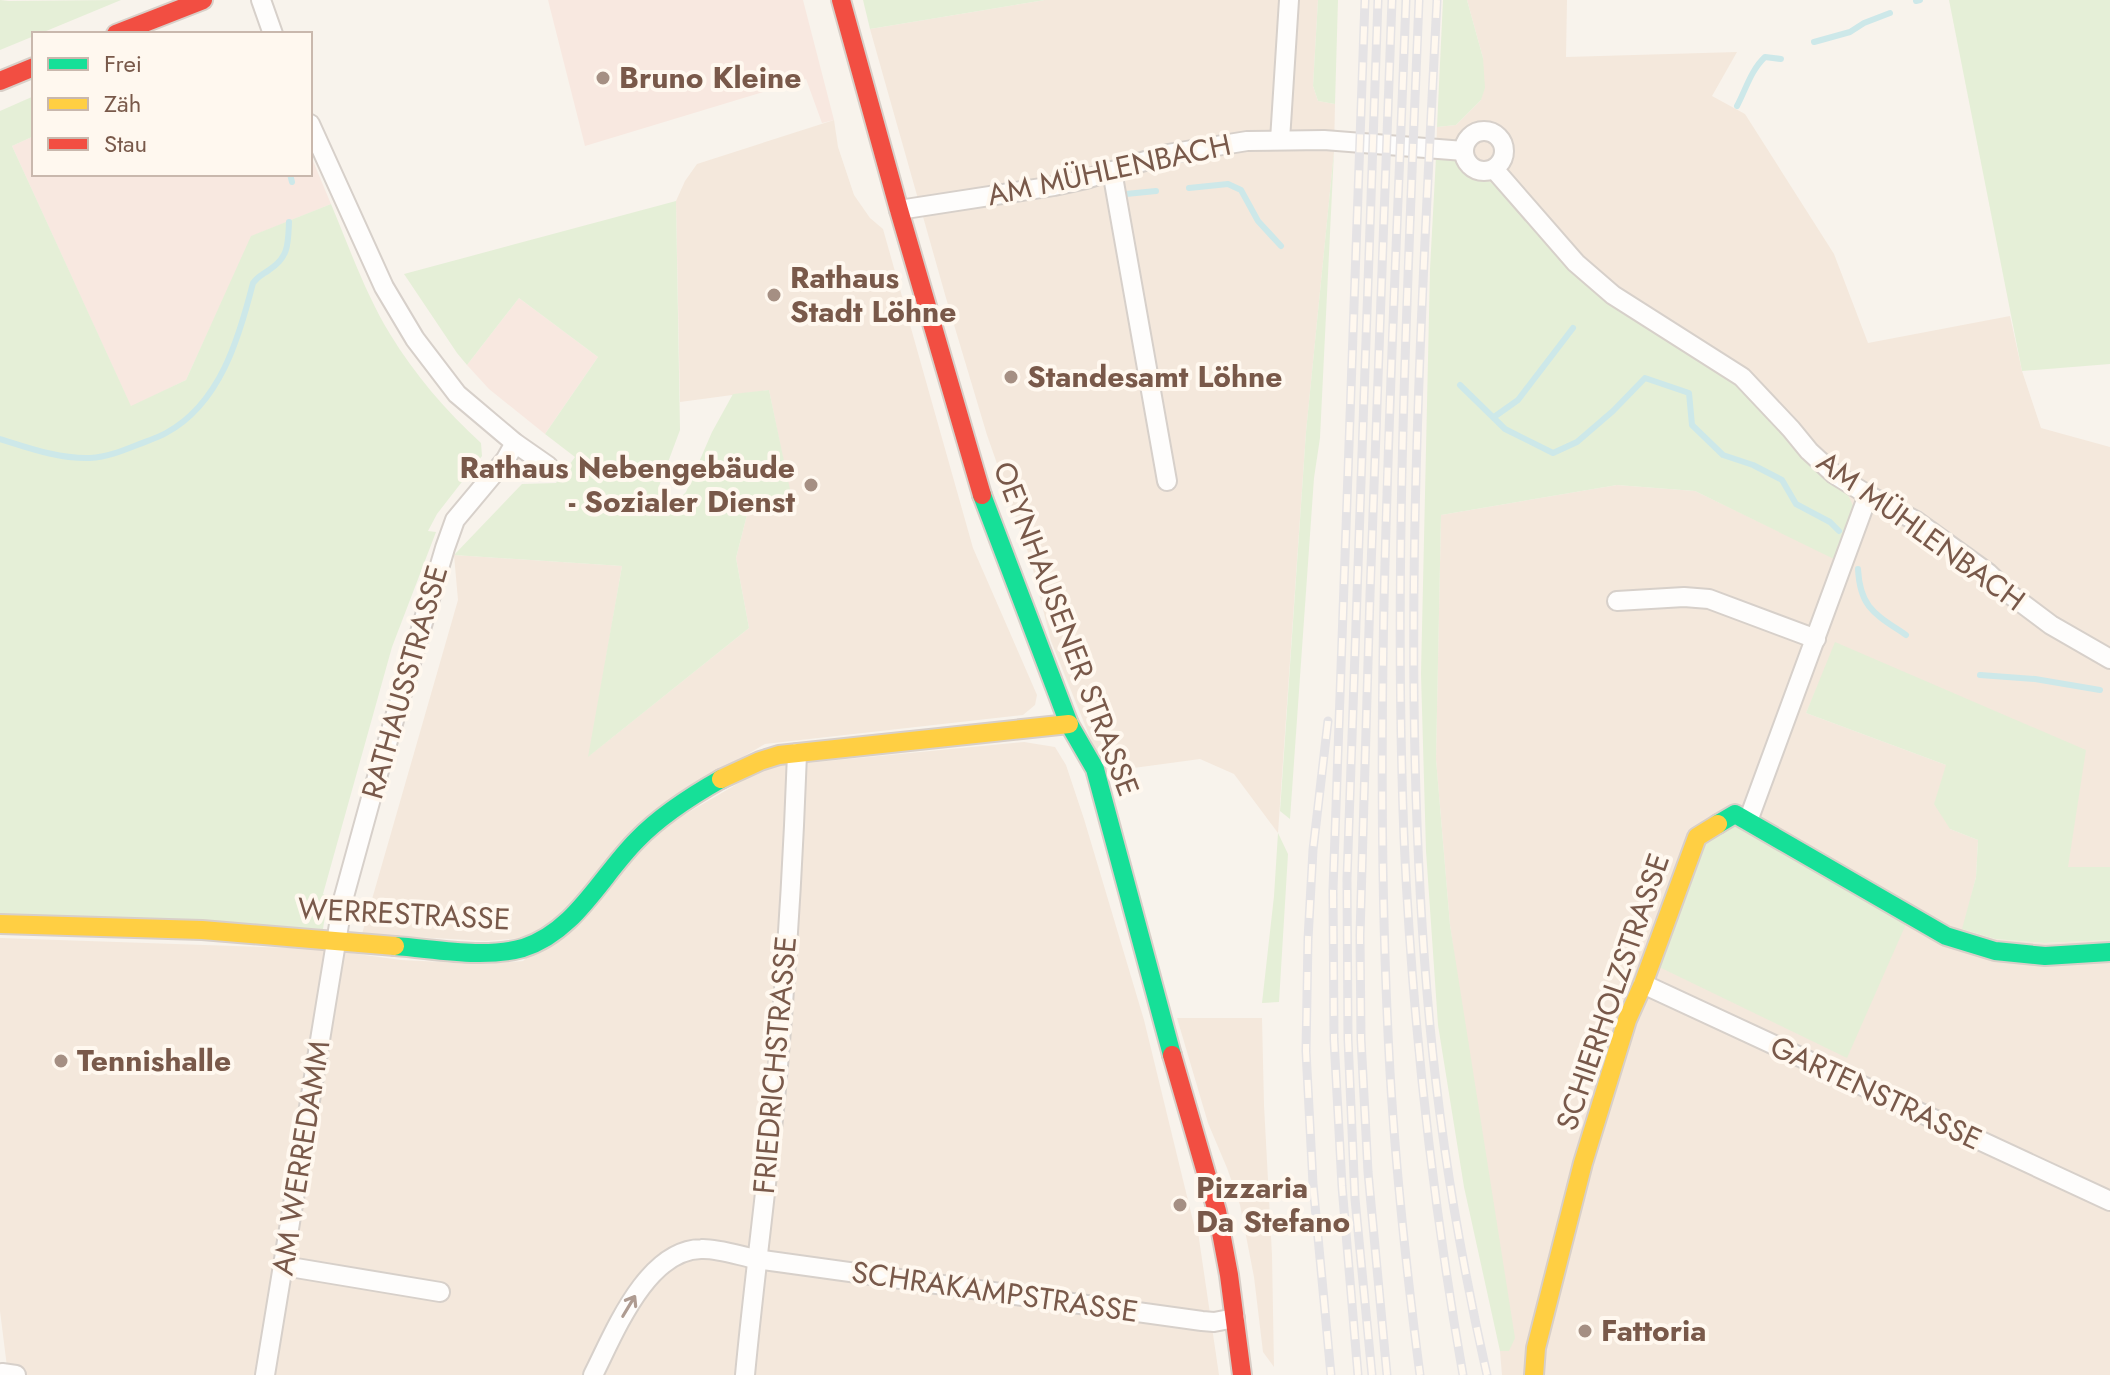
<svg xmlns="http://www.w3.org/2000/svg" width="2110" height="1375" font-family="Jost,sans-serif">
<style>
.residential{fill:#f4e8dc}
.commercial{fill:#f8e8e0}
.green{fill:#e5efd7}
.lines{fill:none;stroke-linecap:round;stroke-linejoin:round}
.stream{stroke:#cde8e9;stroke-width:6}
.street-casing{stroke:#d7d0ca;stroke-width:22}
.fast-casing{stroke:#d8cfc8;stroke-width:22}
.slow-casing{stroke:#d8cfc8;stroke-width:22}
.jam-casing{stroke:#d8cfc8;stroke-width:22}
.street{stroke:#fefdfc;stroke-width:18}
.fast{stroke:#16e098;stroke-width:18}
.slow{stroke:#ffcf43;stroke-width:18}
.jam{stroke:#f24e42;stroke-width:18}
.rail-casing{stroke:#e5e3e5;stroke-width:9}
.rail{stroke:#fff8ef;stroke-width:6;stroke-dasharray:18;stroke-linecap:butt}
.oneway{stroke:#ae9b91}
.poi-dot{fill:#a58f83;stroke:#fff8ef;stroke-width:3}
.labels{text-anchor:middle;stroke-width:8;stroke-linejoin:round;paint-order:stroke}
.poi-label{font-size:30px;font-weight:bold;fill:#79594a;stroke:#fff8ef;text-anchor:start}
.street-label{font-size:30px;fill:#79594a;stroke:#fff8ef}
</style>
<rect width="100%" height="100%" fill="#f8f3ec"/>
<!-- residential -->
<g class="residential">
<polygon points="1045,0 1318,0 1313,86 1318,101 1335,104 1334,151 1306,432 1278,833 1234,774 1200,759 1104,772 1051,641 1030,558 987,435 946,298 870,29"/>
<polygon points="1467,0 1567,0 1566,57 1737,52 1712,96 1745,114 1834,254 1868,343 2010,316 2022,371 2041,428 2110,447 2110,867 2068,868 1836,643 1806,713 1946,765 1950,829 1978,840 1976,877 1963,929 1995,939 2044,943 2110,940 2110,1375 1502,1375 1500,1351 1509,1351 1450,925 1436,759 1441,515 1617,485 1695,491 1838,560 1848,495 1817,471 1788,434 1604,297 1489,181 1467,173 1455,161 1436,157 1437,127 1456,125 1481,100 1483,58"/>
<polygon points="834,120 838,147 854,195 870,218 883,229 973,548 1037,695 1035,705 1023,715 765,744 736,761 553,923 522,938 486,941 362,934 458,600 454,555 622,566 589,756 749,628 736,558 749,507 791,498 769,390 680,402 676,201 685,181 697,164"/>
<polygon points="1024,742 1055,747 1066,765 1084,819 1144,1020 1194,1225 1198,1232 1219,1375 8,1375 0,1311 0,938 321,949 401,960 485,964 523,961 658,830 766,767"/>
<polygon points="1177,1018 1262,1018 1264,1105 1272,1255 1274,1367 1263,1352 1254,1277 1240,1205 1227,1168 1208,1123"/>
</g>
<!-- commercial -->
<g class="commercial">
<polygon points="548,0 803,0 834,120 822,123 806,79 585,146"/>
<polygon points="34,136 34,174 310,174 310,154 331,204 252,236 186,380 131,407 12,146"/>
<polygon points="519,298 598,357 545,434 489,389 467,365"/>
</g>
<!-- green -->
<g class="green">
<polygon points="0,0 9,1 121,0 39,34 34,34 34,36 0,50"/>
<polygon points="863,0 1045,0 870,29"/>
<polygon points="1318,0 1338,0 1335,104 1318,101 1313,86"/>
<polygon points="1443,0 1467,0 1483,58 1485,88 1481,100 1456,125 1437,127"/>
<polygon points="1949,0 2110,0 2110,364 2022,371"/>
<path d="M34 96V136L12 146 131 406 186 380 251 236 331 204C349 247 366 295 390 334 415 375 446 411 481 443L482 456 437 514 428 531 436 532 392 647 323 894 328 897 323 929 0 918V111Z"/>
<polygon points="1334,151 1320,438 1314,478 1290,819 1280,811 1306,432"/>
<polygon points="1436,157 1455,161 1467,173 1489,181 1504,192 1604,297 1745,390 1788,434 1817,471 1848,495 1856,512 1838,561 1695,491 1617,485 1441,515 1436,759 1450,925 1515,1338 1509,1351 1500,1351 1464,1187 1438,1025 1426,851 1421,674 1430,269"/>
<polygon points="676,201 680,430 658,489 660,499 677,501 686,492 712,432 733,394 769,390 792,499 749,507 736,558 749,628 588,757 622,566 454,555 522,484 556,483 575,457 545,434 598,357 519,298 467,365 457,353 404,274"/>
<polygon points="1835,642 2086,750 2068,867 2110,867 2110,940 2044,943 1995,939 1962,929 1976,877 1978,840 1950,829 1934,804 1946,765 1806,713"/>
<polygon points="1732,823 1906,924 1847,1058 1653,964 1701,842"/>
<polygon points="1278,833 1288,854 1279,1002 1262,1003 1274,896"/>
</g>
<g class="lines">
<!-- stream -->
<g class="stream">
<polyline points="1916,1 1920,0"/>
<polyline points="1814,42 1850,32 1864,23 1890,13"/>
<path d="M1737 106C1746 89 1751 70 1765 57L1781 59"/>
<polyline points="290,174 292,182"/>
<polyline points="1189,188 1228,184 1241,190 1258,221 1281,246"/>
<polyline points="1126,194 1156,191"/>
<polyline points="1460,385 1505,429 1553,453 1577,442 1613,411 1645,378 1689,393 1692,425 1723,455 1753,465 1782,480 1796,504 1830,522 1839,531"/>
<polyline points="1494,417 1518,400 1573,328"/>
<path d="M0 439C29 448 59 459 90 458 107 457 122 451 137 445 147 441 157 438 166 433 220 404 239 338 253 283 258 276 262 275 269 270 289 257 288 244 289 222"/>
<path d="M1858 569C1860 608 1875 614 1906 635"/>
<polyline points="1980,675 2035,679 2100,690"/>
</g>
<!-- street casing -->
<g class="street-casing">
<g id="street">
<polyline points="261,0 273,34"/>
<polyline points="310,124 384,287 415,339 457,394 515,443 548,466"/>
<circle cx="1484" cy="151" r="20"/>
<polyline points="1280,140 1289,0"/>
<polyline points="1494,169 1576,263 1613,295 1742,377 1791,429 1809,451 1834,474 1868,495 1916,521 1988,573 2011,595 2051,625 2110,659"/>
<polyline points="1112,171 1167,481"/>
<polyline points="899,210 1054,186 1086,179 1168,154 1247,141 1324,140 1464,151"/>
<polyline points="1617,601 1684,597 1709,599 1816,639"/>
<polyline points="1748,821 1868,495"/>
<polyline points="1643,984 2110,1201"/>
<polyline points="284,1266 440,1292"/>
<polyline points="2,1373 16,1375"/>
<polyline points="265,1375 343,900 373,791 445,548 455,520 506,459 515,443"/>
<path d="M593 1375C614 1334 646 1250 701 1249 717 1248 740 1256 756 1259L1202 1321 1214 1322 1235 1318"/>
<path d="M745 1375C754 1280 767 1185 776 1089 786 977 793 866 797 753"/>
</g>
</g>
<!-- fast casing -->
<g class="fast-casing">
<g id="fast">
<polyline points="982,495 1069,724 1095,769 1172,1055"/>
<polyline points="1718,824 1735,814 1946,936 1995,951 2045,956 2110,952"/>
<path d="M395 946C436 949 483 959 523 948 575 932 601 876 637 840 661 815 691 796 721 779"/>
</g>
</g>
<!-- slow casing -->
<g class="slow-casing">
<g id="slow">
<polyline points="721,779 760,761 779,755 1069,724"/>
<polyline points="0,924 202,930 395,946"/>
<polyline points="1534,1375 1536,1348 1583,1163 1627,1020 1643,984 1697,837 1718,824"/>
</g>
</g>
<!-- jam casing -->
<g class="jam-casing">
<g id="jam">
<polyline points="841,0 899,210 982,495"/>
<polyline points="116,34 203,0"/>
<polyline points="0,81 34,67"/>
<polyline points="1172,1055 1217,1211 1229,1275 1242,1375"/>
</g>
</g>
<!-- street -->
<use href="#street" class="street"/>
<!-- fast -->
<use href="#fast" class="fast"/>
<!-- slow -->
<use href="#slow" class="slow"/>
<!-- jam -->
<use href="#jam" class="jam"/>
<!-- rail casing -->
<g class="rail-casing">
<g id="rail">
<path d="M1406 0C1393 357 1370 715 1390 1072 1396 1173 1407 1275 1420 1375"/>
<path d="M1419 0C1408 279 1393 559 1404 838 1412 1018 1432 1198 1463 1375"/>
<path d="M1437 0C1420 341 1398 685 1430 1026 1441 1144 1461 1260 1487 1375"/>
<polyline points="1328,721 1313,850 1308,939 1306,1051 1313,1184 1331,1375"/>
<polyline points="1358,1375 1342,1186 1334,1039 1333,890 1365,0"/>
<polyline points="1372,1375 1355,1199 1348,1039 1347,879 1378,0"/>
<polyline points="1387,1375 1368,1172 1361,1039 1360,935 1370,595 1392,0"/>
</g>
</g>
<!-- rail -->
<use href="#rail" class="rail"/>
</g>
<!-- one-way arrows -->
<defs><path id="oneway-shaft" d="M-6 0H5M1.5-3L5.5 0L1.5 3" fill="none" stroke-width="1.6" stroke-linecap="round" stroke-linejoin="round" transform="scale(2)"/></defs>
<use class="oneway" href="#oneway-shaft" transform="translate(629 1306) rotate(-59)"/>
<!-- markers -->
<g class="poi-dot">
<circle cx="603" cy="78" r="8"/>
<circle cx="774" cy="295" r="8"/>
<circle cx="1011" cy="377" r="8"/>
<circle cx="811" cy="485" r="8"/>
<circle cx="61" cy="1061" r="8"/>
<circle cx="1180" cy="1205" r="8"/>
<circle cx="1585" cy="1331" r="8"/>
</g>
<g class="labels">
<!-- poi labels -->
<g class="poi-label">
<text x="619" y="88">Bruno Kleine</text>
<text x="790" y="288">Rathaus<tspan x="790" dy="34">Stadt Löhne</tspan></text>
<text x="1027" y="387">Standesamt Löhne</text>
<text x="795" y="478" text-anchor="end">Rathaus Nebengebäude<tspan x="795" dy="34">- Sozialer Dienst</tspan></text>
<text x="77" y="1071">Tennishalle</text>
<text x="1196" y="1198">Pizzaria<tspan x="1196" dy="34">Da Stefano</tspan></text>
<text x="1601" y="1341">Fattoria</text>
</g>
<!-- street labels -->
<g class="street-label">
<text transform="translate(1109 170) rotate(-12)" y="10">AM MÜHLENBACH</text>
<text transform="translate(1921 531) rotate(36)" y="10">AM MÜHLENBACH</text>
<text transform="translate(1066 629) rotate(69)" y="10">OEYNHAUSENER STRASSE</text>
<text transform="translate(405 682) rotate(-74)" y="10">RATHAUSSTRASSE</text>
<text transform="translate(404 914) rotate(3)" y="10">WERRESTRASSE</text>
<text transform="translate(1613 992) rotate(-71)" y="10">SCHIERHOLZSTRASSE</text>
<text transform="translate(775 1065) rotate(-85)" y="10">FRIEDRICHSTRASSE</text>
<text transform="translate(1876 1093) rotate(25)" y="10">GARTENSTRASSE</text>
<text transform="translate(301 1158) rotate(-81)" y="10">AM WERREDAMM</text>
<text transform="translate(995 1292) rotate(8)" y="10">SCHRAKAMPSTRASSE</text>
</g>
</g>
<!-- legend -->
<rect x="32" y="32" width="280" height="144" fill="#fff8ef" stroke="#c9b8ad" stroke-width="2"/>
<rect x="48" y="58" width="40" height="12" fill="#16e098" stroke="#c9b8ad" stroke-width="2"/>
<text x="104" y="72" font-size="24" fill="#79594a">Frei</text>
<rect x="48" y="98" width="40" height="12" fill="#ffcf43" stroke="#c9b8ad" stroke-width="2"/>
<text x="104" y="112" font-size="24" fill="#79594a">Zäh</text>
<rect x="48" y="138" width="40" height="12" fill="#f24e42" stroke="#c9b8ad" stroke-width="2"/>
<text x="104" y="152" font-size="24" fill="#79594a">Stau</text>
</svg>
